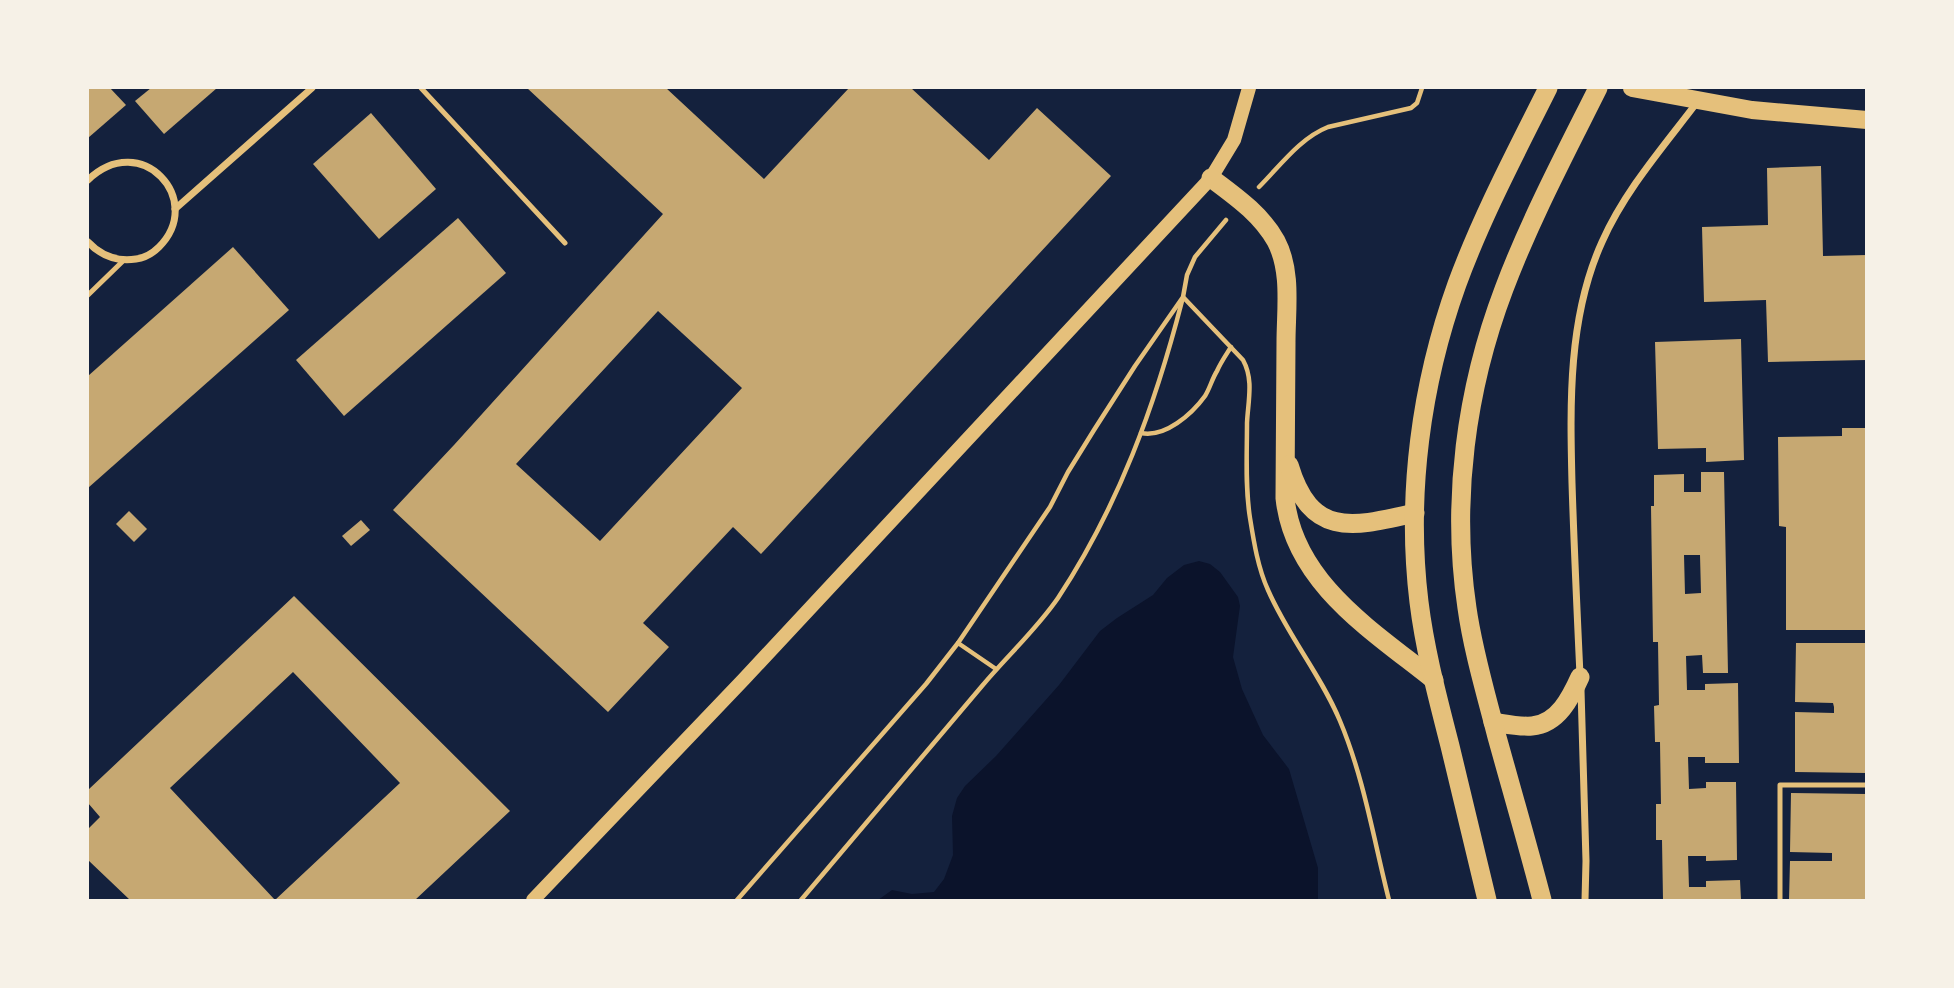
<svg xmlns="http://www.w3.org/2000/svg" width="1954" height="988" font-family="'PT Sans Narrow',sans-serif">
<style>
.water{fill:#0b132b}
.building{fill:#c6a872;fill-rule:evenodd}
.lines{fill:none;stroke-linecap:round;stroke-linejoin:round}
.path{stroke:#e5c07b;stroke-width:4.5}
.service{stroke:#e5c07b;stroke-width:5}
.minor{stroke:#e5c07b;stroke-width:7}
.secondary{stroke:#e5c07b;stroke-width:14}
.primary{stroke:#e5c07b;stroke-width:18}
.trunk{stroke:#e5c07b;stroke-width:19}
</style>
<rect width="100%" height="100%" fill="#14213d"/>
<!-- water -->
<polygon class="water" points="1199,561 1210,564 1220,572 1238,597 1240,606 1233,657 1242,689 1263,735 1289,769 1318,868 1318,900 878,900 892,890 912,894 934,892 944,879 953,855 952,816 957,798 965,786 996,756 1059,685 1100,631 1117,618 1153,595 1167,578 1184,565"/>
<!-- building -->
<g class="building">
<polygon points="88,88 110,88 126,105 88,138"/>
<polygon points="151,88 217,88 164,134 135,101"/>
<path d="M527 88H666L764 179 849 88H911L989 160 1037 108 1111 176 761 554 733 527 643 623 669 647 608 712 393 510 454 445 663 214ZM658 311 742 388 600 541 516 464Z"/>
<polygon points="371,113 436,189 379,239 313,164"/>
<polygon points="1821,166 1823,256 1867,255 1867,360 1768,362 1766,300 1704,302 1702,227 1768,225 1767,168"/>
<polygon points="458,218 506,273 344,416 296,360"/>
<polygon points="233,247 289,310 88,488 88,376"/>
<polygon points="1741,339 1744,460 1706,462 1706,448 1658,449 1655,342"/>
<polygon points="1842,428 1867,428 1867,630 1786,630 1786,527 1779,526 1778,437 1842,436"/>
<path d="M1701 472H1724L1728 673H1703L1702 655 1686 656 1687 690H1705V684L1738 683 1739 763H1705V757H1688L1689 789 1706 788V782H1736L1737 860 1706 861V856H1688L1689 887H1706V881L1740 880 1741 900H1663L1662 840H1656V804H1661L1660 742H1655L1654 706 1659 705 1658 642H1653L1651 506H1654V475L1684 474V492H1701ZM1684 555H1700L1701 593 1685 594Z"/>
<polygon points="129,511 147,529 134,542 116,524"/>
<polygon points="361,520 370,530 351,546 342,536"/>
<path d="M294 596 510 811 415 900H130L88 860V829L100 817 88 803V790ZM293 672 400 783 275 900 170 788Z"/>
<polygon points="1796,643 1867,643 1867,773 1795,772 1795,712 1834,713 1834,707 1833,703 1795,702"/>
<polygon points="1791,793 1867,794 1867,900 1789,900 1790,861 1832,861 1832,853 1790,852"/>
</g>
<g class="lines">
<!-- path -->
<g class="path">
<path d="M1259 187C1280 166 1300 138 1328 127L1411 108 1417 103 1422 88"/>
<path d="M1184 298 1243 360C1254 380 1248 401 1247 423 1247 454 1245 487 1250 518 1254 543 1258 568 1268 590 1288 636 1321 675 1340 721 1364 778 1374 841 1389 900"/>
<path d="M1141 433C1165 438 1192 414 1205 396 1210 388 1212 379 1217 371 1221 362 1226 355 1231 347"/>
<polyline points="958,643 996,669"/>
<polyline points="737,900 926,684 958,643 1050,507 1068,472 1094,430 1135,366 1183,297 1187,275 1195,257 1226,220"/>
<path d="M801 900C861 829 922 757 982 686 1007 656 1036 630 1058 598 1118 507 1155 406 1182 301"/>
</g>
<!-- service -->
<g class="service">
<polyline points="421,88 565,243"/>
<polyline points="88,295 123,261"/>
<polyline points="1780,900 1780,785 1867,785"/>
</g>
<!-- minor -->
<g class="minor">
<path d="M88 180C141 129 206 200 159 247 153 253 144 258 136 259 116 262 101 256 88 242"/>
<polyline points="175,209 312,88"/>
<path d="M1580 675C1577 611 1574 547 1572 483 1570 403 1568 317 1602 242 1625 190 1664 146 1698 101"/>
<polyline points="1581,690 1586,861 1585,900"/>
</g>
<!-- secondary -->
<polyline class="secondary" points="533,900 744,679 1211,178 1234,140 1249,88"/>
<!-- primary -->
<polyline class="primary" points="1632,88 1752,110 1867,120"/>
<!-- trunk -->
<g class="trunk">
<path d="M1211 178C1235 196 1261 214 1276 241 1292 271 1286 310 1286 342 1286 394 1285 446 1285 498 1294 583 1373 631 1434 680"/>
<path d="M1289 465C1311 539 1353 527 1415 513"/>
<path d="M1493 722C1506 724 1519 727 1532 726 1558 724 1571 697 1580 677"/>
<path d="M1487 900C1475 849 1462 798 1450 746 1438 699 1425 651 1419 602 1406 495 1421 384 1457 284 1482 216 1516 152 1548 88"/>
<path d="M1542 900C1528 846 1512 791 1497 737 1486 694 1473 651 1467 608 1451 501 1466 389 1504 289 1530 220 1565 154 1598 88"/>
</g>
</g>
<!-- border -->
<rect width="1954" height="988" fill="none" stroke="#f6f1e7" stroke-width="178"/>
</svg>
